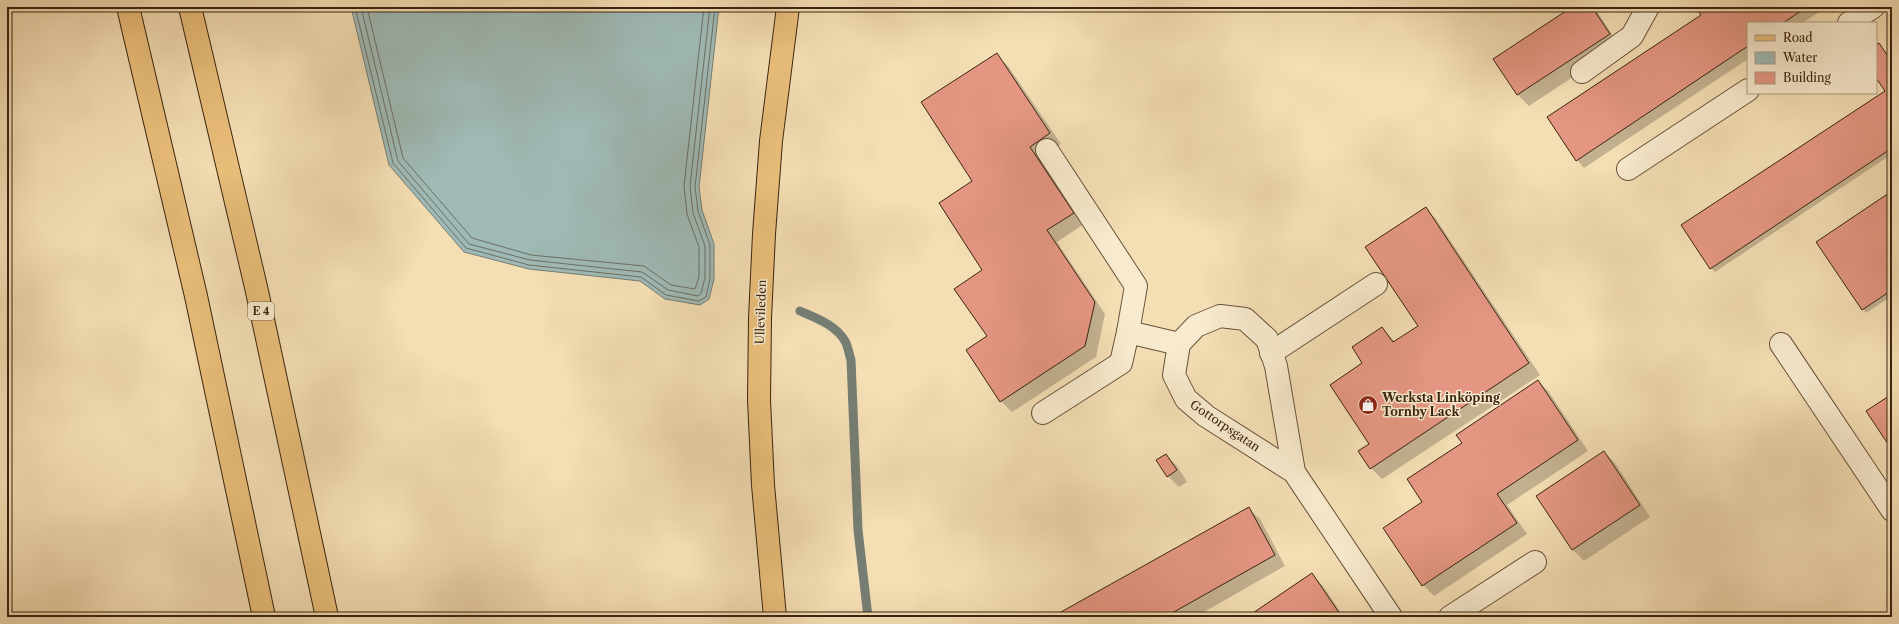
<svg xmlns="http://www.w3.org/2000/svg" width="1899" height="624" font-family="'Libre Caslon Text',serif">
<style>
.water{fill:#9fbab6;stroke:#767e74}
.shadow{fill:#0003}
.lines{fill:none;stroke-linecap:round;stroke-linejoin:round}
.shore{stroke:#6c6f64;stroke-width:1}
.stream{stroke:#767e74;stroke-width:9}
.building{fill:#e49682;stroke:#392411}
.minor-casing{stroke:#68523a;stroke-width:24}
.major-casing{stroke:#392411;stroke-width:24}
.highway-casing{stroke:#392411;stroke-width:24}
.minor{stroke:#f8eace;stroke-width:22}
.major{stroke:#eabf7a;stroke-width:22}
.highway{stroke:#eabf7a;stroke-width:22}
.labels{text-anchor:middle;stroke-width:3;stroke-linejoin:round;paint-order:stroke}
.shield{fill:#f8eace;stroke:#725f4a;stroke-width:1}
.shield-label{font-size:11px;font-weight:bold;fill:#392411}
.street-label{font-size:12px;fill:#392411;stroke:#f8eace}
.poi-label{font-size:12px;font-weight:bold;fill:#392411;stroke:#f8eace;text-anchor:start}
</style>
<rect width="100%" height="100%" fill="#f4deb4"/>
<filter id="stains"><feTurbulence type="fractalNoise" baseFrequency=".005" numOctaves="4"/><feColorMatrix values="0 0 0 0 .2 0 0 0 0 .09 0 0 0 0 .02 0 0 0 .5 -.17"/></filter>
<radialGradient id="worn" r=".72"><stop offset=".6" stop-color="#630" stop-opacity="0"/><stop offset="1" stop-color="#630" stop-opacity=".3"/></radialGradient>
<!-- water -->
<polygon class="water" points="351,7 719,7 699,187 702,210 714,244 714,279 709,299 700,305 665,299 640,281 529,269 464,252 389,165"/>
<!-- shadow -->
<g class="shadow">
<polygon points="1574,7 1594,7 1620,46 1529,106 1518,95 1494,59"/>
<polygon points="1696,7 1827,7 1802,23 1748,23 1748,59 1584,168 1577,160 1702,15"/>
<polygon points="1879,44 1892,62 1892,154 1715,272 1711,268 1886,91 1876,76 1876,46"/>
<polygon points="997,55 1008,66 1061,144 1040,159 1084,224 1057,242 1105,314 1096,357 1012,412 1001,401 974,182"/>
<polygon points="1892,192 1892,296 1866,313 1863,309"/>
<polygon points="1425,208 1436,219 1540,375 1382,479 1371,468 1364,363 1382,328 1395,342 1419,326"/>
<polygon points="1538,381 1549,392 1588,451 1507,505 1527,534 1434,596 1423,585 1424,502 1463,443"/>
<polygon points="1604,452 1615,463 1650,517 1584,561 1573,550"/>
<polygon points="1166,455 1177,466 1187,482 1179,487 1168,476"/>
<polygon points="1248,508 1260,519 1285,566 1195,617 1054,617"/>
<polygon points="1312,575 1323,586 1344,617 1249,617"/>
</g>
<g class="lines">
<!-- shore -->
<g class="shore">
<polyline points="355,7 393,163 466,248 529,265 641,277 666,295 699,301 706,297 710,279 710,245 698,211 695,187 715,7"/>
<polyline points="361,7 398,161 469,244 530,260 642,272 668,290 698,296 701,293 705,278 705,246 693,213 690,186 710,7"/>
<polyline points="367,7 403,158 472,238 531,255 644,266 671,285 695,289 699,277 699,247 687,214 684,186 704,7"/>
</g>
<!-- stream -->
<path class="stream" d="M800 311C816 318 836 325 845 341 848 346 849 354 851 360L858 530 868 617"/>
</g>
<!-- building -->
<g class="building">
<polygon points="1572,7 1592,7 1610,34 1517,95 1493,59"/>
<polygon points="1695,7 1807,7 1783,23 1748,23 1748,46 1576,161 1547,117 1701,15"/>
<polygon points="1879,43 1892,62 1892,148 1710,269 1681,225 1885,91 1876,78 1876,45"/>
<polygon points="997,53 1050,133 1030,147 1074,213 1047,230 1095,302 1085,346 1000,402 966,350 987,336 954,289 982,270 939,203 972,181 921,102"/>
<polygon points="1892,191 1892,290 1862,310 1816,242"/>
<polygon points="1426,207 1529,363 1370,469 1358,451 1369,444 1330,385 1362,363 1352,347 1382,327 1393,342 1418,326 1365,247"/>
<polygon points="1538,380 1578,440 1497,494 1517,523 1422,586 1383,528 1422,502 1407,479 1462,443 1456,435"/>
<polygon points="1892,394 1892,450 1866,411"/>
<polygon points="1604,451 1640,505 1572,550 1536,496"/>
<polygon points="1166,454 1177,470 1167,477 1156,460"/>
<polygon points="1249,507 1275,555 1165,617 1052,617"/>
<polygon points="1312,573 1342,617 1247,617"/>
</g>
<g class="lines">
<!-- minor casing -->
<g class="minor-casing">
<g id="minor">
<polyline points="1849,23 1873,7"/>
<polyline points="1582,72 1632,36 1648,7"/>
<polyline points="1047,150 1136,286 1128,332"/>
<polyline points="1628,169 1748,90"/>
<polyline points="1781,344 1892,510"/>
<polyline points="1271,353 1376,284"/>
<polyline points="1043,413 1121,363 1128,332 1179,344"/>
<polyline points="1294,472 1206,416 1186,399 1174,375 1179,344 1196,326 1220,316 1245,319 1267,339 1276,366 1294,472 1391,617"/>
<polyline points="1450,617 1535,562"/>
</g>
</g>
<!-- major casing -->
<g class="major-casing">
<polyline id="major" points="775,617 763,485 759,400 760,318 764,234 771,141 788,7"/>
</g>
<!-- highway casing -->
<g class="highway-casing">
<g id="highway">
<polyline points="128,7 196,296 264,617"/>
<polyline points="190,7 256,287 327,617"/>
</g>
</g>
<!-- minor -->
<use href="#minor" class="minor"/>
<!-- major -->
<use href="#major" class="major"/>
<!-- highway -->
<use href="#highway" class="highway"/>
</g>
<!-- icons -->
<defs>
<g id="shop-disc" transform="scale(1)"><circle r="9.5" fill="#8f2418" stroke="#f8eace"/><path d="M-5-2.5h2.3a2.7 3.5 0 0 1 5.4 0H5L5.5 6h-11ZM-1.5-2.5h3a1.5 2.3 0 0 0-3 0Z" fill="#fff"/></g>
</defs>
<g fill-rule="evenodd">
<use href="#shop-disc" x="1368" y="405"/>
</g>
<g class="labels">
<!-- shield labels -->
<rect class="shield" x="248" y="302" width="26" height="18" rx="3"/>
<g class="shield-label">
<text x="261" y="315">E 4</text>
</g>
<!-- street labels -->
<g class="street-label">
<text transform="translate(761 312) rotate(-88)" y="4">Ullevileden</text>
<text transform="translate(1225 426) rotate(34)" y="4">Gottorpsgatan</text>
</g>
<!-- poi labels -->
<g class="poi-label">
<text x="1382" y="402">Werksta Linköping<tspan x="1382" dy="14">Tornby Lack</tspan></text>
</g>
</g>
<!-- margin -->
<rect width="1899" height="624" fill="none" stroke="#f4deb4" stroke-width="24"/>
<rect x="8" y="8" width="1883" height="608" fill="none" stroke="#392411" stroke-width="2"/>
<rect x="12" y="12" width="1875" height="600" fill="none" stroke="#392411"/>
<!-- legend -->
<rect x="1747" y="22" width="130" height="72" fill="#f8eace" stroke="#ac9b82"/>
<rect x="1755" y="35" width="20" height="6" fill="#eabf7a" stroke="#ac9b82"/>
<text x="1783" y="42" font-size="12" fill="#392411">Road</text>
<rect x="1755" y="52" width="20" height="12" fill="#9fbab6" stroke="#ac9b82"/>
<text x="1783" y="62" font-size="12" fill="#392411">Water</text>
<rect x="1755" y="72" width="20" height="12" fill="#e49682" stroke="#ac9b82"/>
<text x="1783" y="82" font-size="12" fill="#392411">Building</text>
<rect width="100%" height="100%" filter="url(#stains)"/>
<rect width="100%" height="100%" fill="url(#worn)"/>
</svg>
